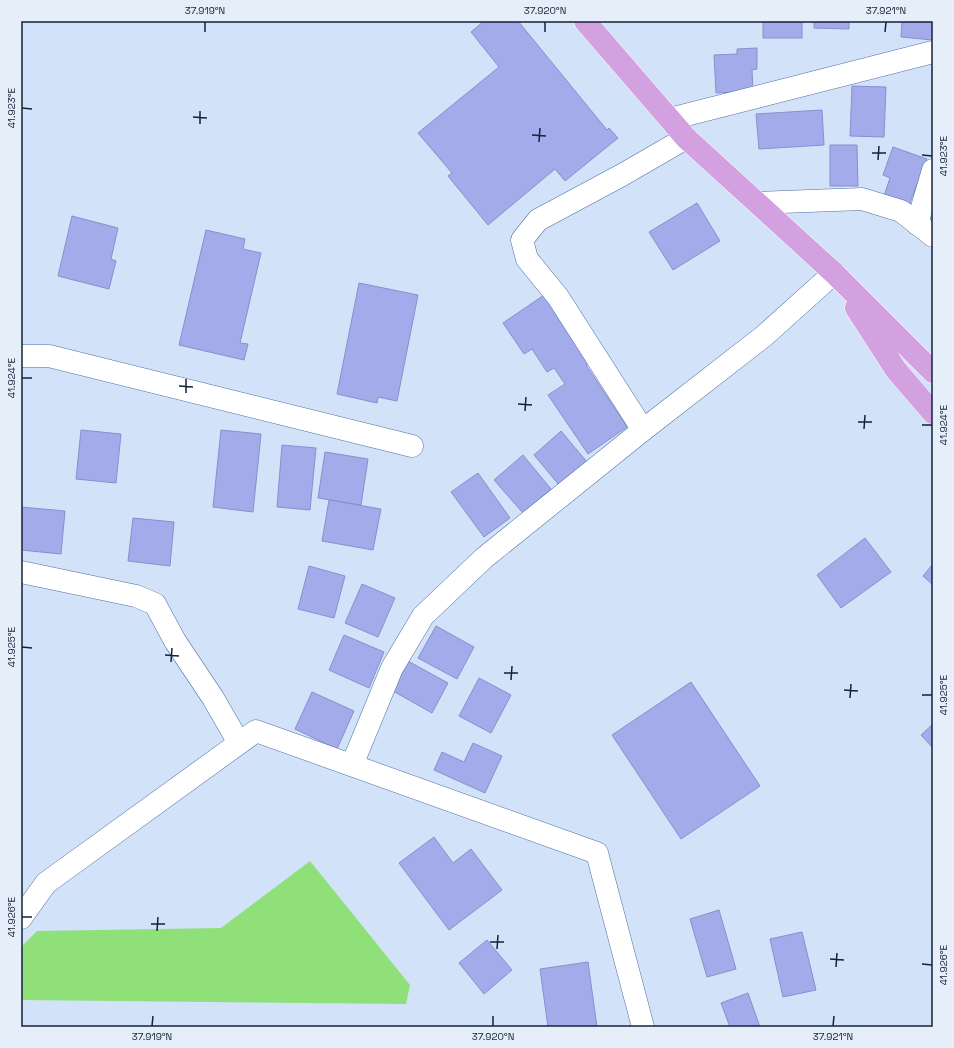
<svg xmlns="http://www.w3.org/2000/svg" width="954" height="1048" font-family="'Space Grotesk',sans-serif">
<style>
.green{fill:#90e079}
.building{fill:#a3abea;stroke:#888fcd}
.lines{fill:none;stroke-linecap:round;stroke-linejoin:round}
.minor-casing{stroke:#4e70a5;stroke-width:23}
.major-casing{stroke:#fff;stroke-width:23}
.minor{stroke:#fff;stroke-width:22}
.major{stroke:#d3a0e0;stroke-width:22}
.ticks{fill:none;stroke:#142238;stroke-width:1.5}
.neatline{fill:none;stroke:#142238;stroke-width:1.5}
.ticks-label{font-size:10px;text-anchor:middle;fill:#142238}
</style>
<rect width="100%" height="100%" fill="#d2e2f9"/>
<!-- green -->
<polygon class="green" points="310,861 410,985 406,1004 21,1000 21,947 37,931 221,928"/>
<!-- building -->
<g class="building">
<polygon points="484,21 518,21 607,130 609,128 618,138 565,181 555,169 488,225 448,176 452,173 418,133 499,67 471,32"/>
<rect x="763" y="21" width="39" height="17"/>
<polygon points="814,21 849,21 849,29 814,28"/>
<polygon points="902,21 933,21 933,40 901,37"/>
<polygon points="757,48 757,69 752,70 753,91 716,93 714,55 737,54 737,49"/>
<polygon points="852,86 886,87 884,137 850,136"/>
<polygon points="822,110 824,145 759,149 756,114"/>
<polygon points="830,145 857,145 858,186 830,186"/>
<polygon points="893,147 927,159 909,205 884,196 890,178 883,175"/>
<polygon points="697,203 720,241 673,270 649,232"/>
<polygon points="72,216 118,228 111,259 116,261 109,289 58,276"/>
<polygon points="206,230 245,239 243,249 261,253 240,343 248,344 244,360 179,345"/>
<polygon points="359,283 418,295 397,401 378,397 377,403 337,394"/>
<polygon points="547,293 592,361 586,365 627,427 588,454 548,395 565,384 554,368 547,372 532,349 524,354 503,323"/>
<polygon points="81,430 121,434 116,483 76,479"/>
<polygon points="221,430 261,434 253,512 213,507"/>
<polygon points="561,431 587,462 559,485 534,455"/>
<polygon points="282,445 316,448 310,510 277,507"/>
<polygon points="325,452 368,459 361,505 318,498"/>
<polygon points="523,455 551,489 523,513 494,480"/>
<polygon points="478,473 510,518 484,537 451,492"/>
<polygon points="329,500 381,509 373,550 322,541"/>
<polygon points="21,507 65,511 61,554 21,550"/>
<polygon points="133,518 174,522 170,566 128,561"/>
<polygon points="865,538 891,572 841,608 817,575"/>
<polygon points="933,564 933,585 923,576"/>
<polygon points="309,566 345,576 334,618 298,609"/>
<polygon points="362,584 395,598 378,637 345,623"/>
<polygon points="436,626 474,647 457,679 418,658"/>
<polygon points="344,635 384,652 369,688 329,670"/>
<polygon points="408,661 448,683 432,713 393,691"/>
<polygon points="479,678 511,695 491,733 459,716"/>
<polygon points="691,682 760,786 681,839 612,735"/>
<polygon points="312,692 354,711 337,749 295,729"/>
<polygon points="933,724 933,748 921,735"/>
<polygon points="473,743 502,756 485,793 434,770 442,752 464,762"/>
<polygon points="434,837 453,863 471,849 502,890 449,930 399,863"/>
<polygon points="719,910 736,969 707,977 690,919"/>
<polygon points="802,932 816,990 783,997 770,939"/>
<polygon points="487,940 512,970 484,994 459,963"/>
<polygon points="588,962 597,1027 548,1027 540,969"/>
<polygon points="748,993 760,1027 730,1027 721,1003"/>
</g>
<g class="lines">
<!-- minor casing -->
<g class="minor-casing">
<g id="minor">
<polyline points="670,119 933,52"/>
<polyline points="758,203 862,199 901,211 933,236"/>
<polyline points="917,224 933,170"/>
<polyline points="21,356 49,356 412,446"/>
<polyline points="643,430 558,297 527,259 522,240 538,220 622,175 686,138"/>
<polyline points="21,572 136,596 155,604 175,641 213,698 239,743"/>
<polyline points="352,765 392,668 423,616 484,558 643,430 764,336 834,273"/>
<polyline points="21,918 46,883 256,731 597,853 643,1027"/>
</g>
</g>
<!-- major casing -->
<g class="major-casing">
<g id="major">
<polyline points="585,21 686,138 834,273 933,372"/>
<polyline points="856,308 896,370 933,413"/>
</g>
</g>
<!-- minor -->
<use href="#minor" class="minor"/>
<!-- major -->
<use href="#major" class="major"/>
</g>
<!-- ticks -->
<path class="ticks" d="M205 32V22M545 32V22M885 32 886 22M22 108 32 109M193 117 207 118M200 124V111M532 135 546 136M539 142 540 128M872 153H886M922 155 932 156M878 160 879 146M22 378H32M179 386 193 387M186 393V379M518 404 532 405M525 411 526 397M858 422H872M922 425H932M864 429 865 415M22 647 32 648M165 655 179 656M171 662 172 648M504 673H518M511 680 512 666M844 690 858 691M922 695H932M850 698 851 684M22 917H32M151 924H165M157 931 158 917M490 942H504M497 949 498 935M830 959 844 960M922 964 932 965M836 967 837 953M152 1026 153 1016M493 1026V1016M833 1026 834 1016"/>
<!-- border -->
<rect width="954" height="1048" fill="none" stroke="#e6eefa" stroke-width="44"/>
<rect x="22" y="22" width="910" height="1004" class="neatline"/>
<g class="ticks-label">
<text x="205" y="14">37.919°N</text>
<text x="545" y="14">37.920°N</text>
<text x="886" y="14">37.921°N</text>
<text transform="translate(11 108) rotate(-90)" y="4">41.923°E</text>
<text transform="translate(943 156) rotate(-90)" y="4">41.923°E</text>
<text transform="translate(11 378) rotate(-90)" y="4">41.924°E</text>
<text transform="translate(943 425) rotate(-90)" y="4">41.924°E</text>
<text transform="translate(11 647) rotate(-90)" y="4">41.925°E</text>
<text transform="translate(943 695) rotate(-90)" y="4">41.925°E</text>
<text transform="translate(11 917) rotate(-90)" y="4">41.926°E</text>
<text transform="translate(943 965) rotate(-90)" y="4">41.926°E</text>
<text x="152" y="1040">37.919°N</text>
<text x="493" y="1040">37.920°N</text>
<text x="833" y="1040">37.921°N</text>
</g>
</svg>
